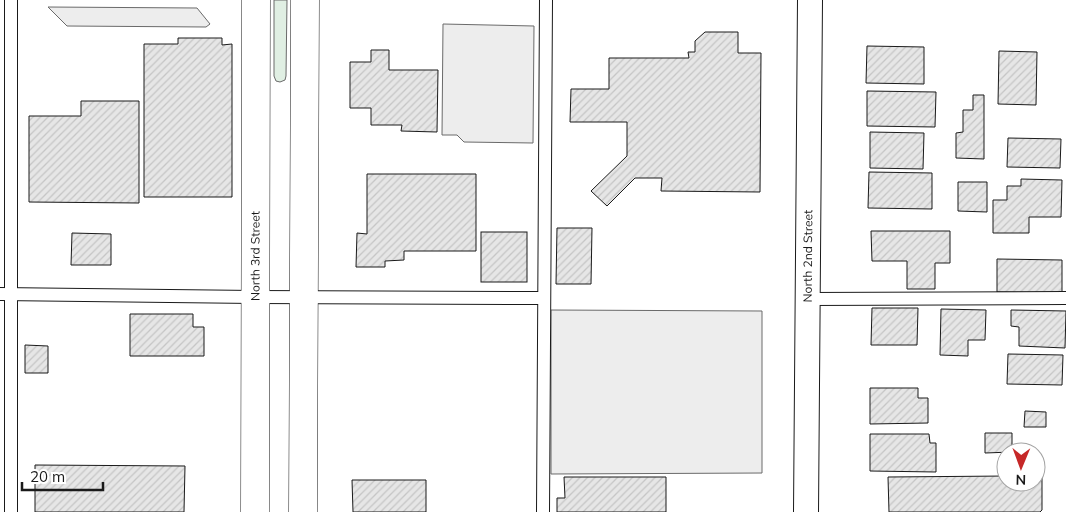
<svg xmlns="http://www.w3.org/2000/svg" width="1066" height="512" font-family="Mulish,sans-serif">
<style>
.green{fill:#e0efe3;stroke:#6a6a6a}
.parking{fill:#ededed;stroke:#6a6a6a}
.building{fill:url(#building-hatch);stroke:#1a1a1a}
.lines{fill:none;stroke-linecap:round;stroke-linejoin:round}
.service-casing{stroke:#1a1a1a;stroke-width:14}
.minor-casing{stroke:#1a1a1a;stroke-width:26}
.primary-casing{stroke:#1a1a1a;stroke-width:29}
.service{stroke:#fff;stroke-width:12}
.minor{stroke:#fff;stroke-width:24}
.primary{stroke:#fff;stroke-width:28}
.labels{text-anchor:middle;stroke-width:4;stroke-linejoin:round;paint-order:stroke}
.street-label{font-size:12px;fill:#1a1a1a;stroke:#fff}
</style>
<defs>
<pattern id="building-hatch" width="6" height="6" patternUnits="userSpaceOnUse" patternTransform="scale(1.25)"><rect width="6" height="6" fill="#e6e6e6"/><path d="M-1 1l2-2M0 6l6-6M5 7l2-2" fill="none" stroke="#c5c5c5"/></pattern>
</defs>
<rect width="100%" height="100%" fill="#fff"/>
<!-- green -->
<polygon class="green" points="274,0 287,0 286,76 285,80 280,82 276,81 274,76"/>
<!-- parking -->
<g class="parking">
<polygon points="48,7 197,8 210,24 206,27 67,26"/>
<polygon points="443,24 534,26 533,143 464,142 457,135 442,135"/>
<polygon points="551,310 762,311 762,473 551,474"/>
</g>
<!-- building -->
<g class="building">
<polygon points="705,32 738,32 738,53 761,53 760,192 661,191 662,178 635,178 607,206 591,191 627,156 627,122 570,122 571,89 609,89 609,58 689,58 688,52 695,52 695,41"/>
<polygon points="178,38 222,38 222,45 232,44 232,197 144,197 144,44 178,44"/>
<polygon points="867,46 924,47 924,84 866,83"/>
<polygon points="371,50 389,50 389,70 438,70 437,132 401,131 402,125 371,125 371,108 350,108 350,62 371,62"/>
<polygon points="999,51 1037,52 1036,105 998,104"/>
<polygon points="867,91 936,92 935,127 867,126"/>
<polygon points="973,95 984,95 984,159 956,158 956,133 963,132 963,110 973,110"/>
<polygon points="81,101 139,101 139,203 29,202 29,116 81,116"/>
<polygon points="870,132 924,133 923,169 870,168"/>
<polygon points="1008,138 1061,139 1060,168 1007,167"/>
<polygon points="869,172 932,173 932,209 868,208"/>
<polygon points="367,174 476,174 476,251 404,251 404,260 385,261 385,267 356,267 357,233 367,234"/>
<polygon points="1021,179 1062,180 1061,217 1029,217 1029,233 993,233 993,200 1007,200 1007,186 1021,186"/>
<polygon points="958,182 987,182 987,212 958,211"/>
<polygon points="557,228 592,228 591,284 556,284"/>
<polygon points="871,231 950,231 950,263 935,263 935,289 907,289 907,261 872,261"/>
<rect x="481" y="232" width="46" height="50"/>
<polygon points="72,233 111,234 111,265 71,265"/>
<polygon points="997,259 1062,260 1062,293 997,292"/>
<polygon points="872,308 918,308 917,345 871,345"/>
<polygon points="941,309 986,310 985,340 968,340 968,356 940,355"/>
<polygon points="1011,310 1066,311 1065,348 1019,346 1019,327 1011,326"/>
<polygon points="130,314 193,314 193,327 204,327 204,356 130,356"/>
<polygon points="25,345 48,346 48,373 25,373"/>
<polygon points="1008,354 1063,355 1062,385 1007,384"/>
<polygon points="870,388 918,388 918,398 928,398 928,423 870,424"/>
<polygon points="1025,411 1046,412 1046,427 1024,427"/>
<polygon points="985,433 1012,433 1012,452 985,453"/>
<polygon points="870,434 929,434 930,443 936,443 936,472 870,471"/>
<polygon points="35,465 185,466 184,512 35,512"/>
<polygon points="1006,476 1006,482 1036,482 1036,476 1042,476 1042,510 1040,512 889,512 888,477"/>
<polygon points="564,477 666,477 666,512 557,512 557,498 565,498"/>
<polygon points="352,480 426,480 426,512 353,512"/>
</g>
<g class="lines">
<!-- service casing -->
<g class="service-casing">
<g id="service">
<polyline points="0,294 254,297 544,298"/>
<polyline points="808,299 1066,298"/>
<polyline points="11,512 11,0"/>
<polyline points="543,512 546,0"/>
</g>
</g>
<!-- minor casing -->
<g class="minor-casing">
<g id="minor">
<path id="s1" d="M806 512 810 0"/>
</g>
</g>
<!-- primary casing -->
<g class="primary-casing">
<g id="primary">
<path id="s2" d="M255 512 256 0"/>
<polyline points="303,512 305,0"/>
</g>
</g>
<!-- service -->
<use href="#service" class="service"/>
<!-- minor -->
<use href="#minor" class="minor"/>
<!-- primary -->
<use href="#primary" class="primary"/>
</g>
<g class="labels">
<!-- street labels -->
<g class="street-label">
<text dy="4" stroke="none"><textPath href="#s2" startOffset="256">North 3rd Street</textPath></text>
<text dy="4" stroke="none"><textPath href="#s1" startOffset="256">North 2nd Street</textPath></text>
</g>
</g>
<!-- north arrow -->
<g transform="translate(1021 467) rotate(181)"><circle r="24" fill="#ffffff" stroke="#a3a3a3"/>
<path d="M0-4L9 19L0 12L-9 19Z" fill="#c62828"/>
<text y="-8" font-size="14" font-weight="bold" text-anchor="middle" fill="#1a1a1a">N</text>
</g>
<!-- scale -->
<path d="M22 482v8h81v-8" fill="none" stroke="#1a1a1a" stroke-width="2.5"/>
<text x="30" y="482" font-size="15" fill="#1a1a1a" stroke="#ffffff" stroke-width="4" paint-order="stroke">20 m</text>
</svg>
